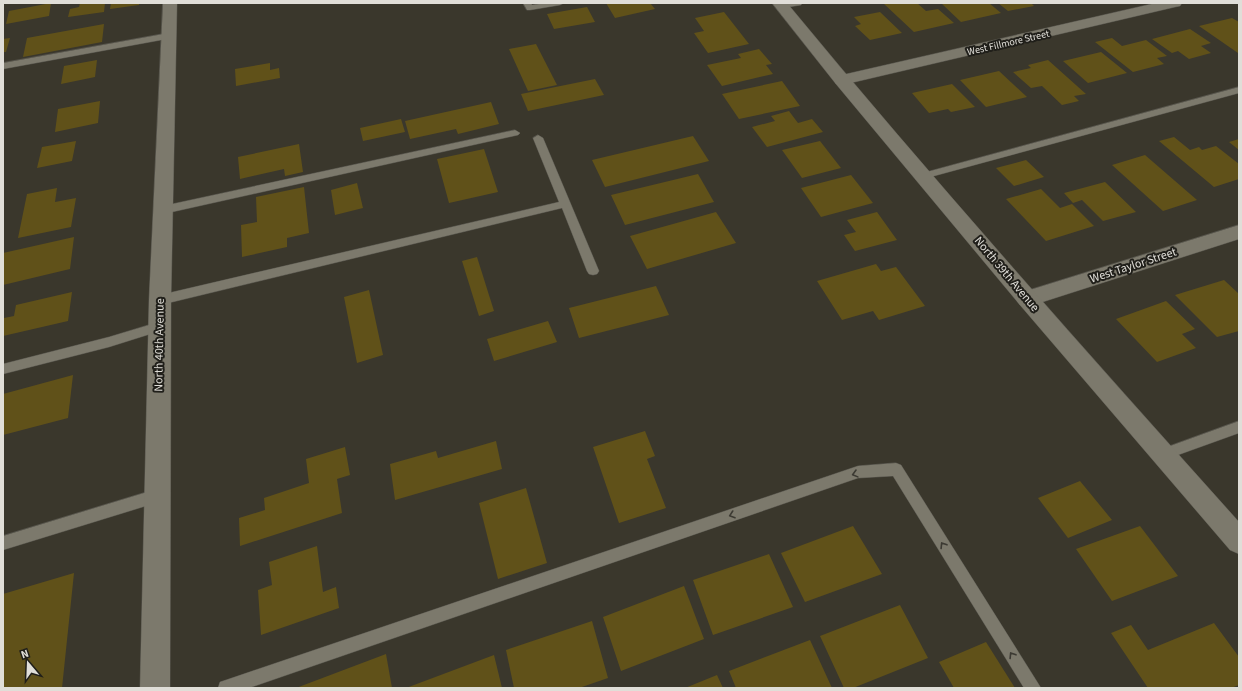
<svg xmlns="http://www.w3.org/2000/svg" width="1242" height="691" font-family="'Source Sans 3',sans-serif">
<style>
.building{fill:#605119}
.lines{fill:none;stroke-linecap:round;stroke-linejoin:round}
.lane-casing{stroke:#56544c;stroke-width:1}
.street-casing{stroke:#56544c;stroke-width:1}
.secondary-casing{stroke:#56544c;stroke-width:1}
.lane{fill:#7c796c;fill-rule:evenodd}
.street{fill:#7c796c;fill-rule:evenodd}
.secondary{fill:#7c796c;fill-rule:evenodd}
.oneway{stroke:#3c3a33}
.labels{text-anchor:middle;stroke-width:4;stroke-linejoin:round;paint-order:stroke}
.far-street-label{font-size:10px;fill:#e0ded8;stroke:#201f1a}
.street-label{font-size:12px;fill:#e0ded8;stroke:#201f1a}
</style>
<rect width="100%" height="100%" fill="#3a372c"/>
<!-- building -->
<g class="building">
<polygon points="51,3 49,16 6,24 9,11"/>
<polygon points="80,3 105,3 104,12 68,17 70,9 79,7"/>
<polygon points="111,3 139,3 139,5 110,9"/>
<polygon points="606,3 650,3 655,9 615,18"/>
<polygon points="883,3 917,3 926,11 938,9 954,23 914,32"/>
<polygon points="941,3 989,3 1001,13 961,22"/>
<polygon points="998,3 1031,3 1034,6 1008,11"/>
<polygon points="587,7 595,22 554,29 547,14"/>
<polygon points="724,12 749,44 708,53 694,33 704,31 695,18"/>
<polygon points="880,12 902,33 870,40 855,26 861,24 854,17"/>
<polygon points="1232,18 1239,22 1239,52 1238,53 1199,26"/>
<polygon points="104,24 102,42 23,57 27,38"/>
<polygon points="1190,29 1211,43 1201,46 1211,53 1189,59 1178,51 1172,53 1152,39"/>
<polygon points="10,38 6,52 3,52 3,39"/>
<polygon points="1112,38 1122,46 1146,40 1167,56 1157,58 1164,64 1133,72 1095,42"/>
<polygon points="536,44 557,85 528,91 509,49"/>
<polygon points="759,49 772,64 766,65 773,74 722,86 707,65 741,58 738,54"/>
<polygon points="1101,52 1127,73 1088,83 1063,61"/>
<polygon points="97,60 95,77 61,84 64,66"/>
<polygon points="1048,60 1086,94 1074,96 1079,101 1062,105 1042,86 1031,88 1013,72 1031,68 1028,65"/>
<polygon points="270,63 270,70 279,68 280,78 236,86 235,69"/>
<polygon points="999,71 1027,97 986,107 960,80"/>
<polygon points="595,79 604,95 528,111 521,94"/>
<polygon points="782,81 800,106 739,119 722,94"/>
<polygon points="952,84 975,107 951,112 948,109 929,113 912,93"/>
<polygon points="100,101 98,123 55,132 58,109"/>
<polygon points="491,102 499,124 458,134 456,129 410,139 405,121"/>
<polygon points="789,111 798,123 812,119 823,132 767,147 752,127 775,121 771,116"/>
<polygon points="401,119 405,132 363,141 360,128"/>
<polygon points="693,136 709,161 605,187 592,160"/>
<polygon points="1174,137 1190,150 1199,147 1202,150 1216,146 1239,164 1239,179 1214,187 1159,141"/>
<polygon points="1239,139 1239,150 1229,142"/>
<polygon points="76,141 72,161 37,168 42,147"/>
<polygon points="820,141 841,168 802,178 782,150"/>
<polygon points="299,144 303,172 285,176 284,169 240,179 238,157"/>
<polygon points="484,149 498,192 449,203 437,159"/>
<polygon points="1145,155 1197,200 1163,211 1112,165"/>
<polygon points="1026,160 1044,177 1014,186 996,168"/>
<polygon points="698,174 714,202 625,225 611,195"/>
<polygon points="851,175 873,203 821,217 801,188"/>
<polygon points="1105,182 1136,212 1103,221 1082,200 1073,203 1064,193"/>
<polygon points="357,183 363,208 335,215 331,190"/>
<polygon points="304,187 309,233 287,238 287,247 242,257 241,225 257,222 256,197"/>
<polygon points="57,188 55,202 76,198 71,227 18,238 27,194"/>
<polygon points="1041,189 1060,208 1072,204 1094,226 1046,241 1006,199"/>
<polygon points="716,212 736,243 647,269 630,236"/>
<polygon points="877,212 897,240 855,251 844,235 856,232 847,220"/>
<polygon points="74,237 70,269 3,285 3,253"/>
<polygon points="477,257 494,311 479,316 462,261"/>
<polygon points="876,264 881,271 896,267 925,306 879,320 873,311 842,320 817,281"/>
<polygon points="1224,280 1239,294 1239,331 1217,337 1175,295"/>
<polygon points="656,286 669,315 579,338 569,308"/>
<polygon points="369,290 383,355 357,363 344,297"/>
<polygon points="72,292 68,321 3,336 4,318 14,316 16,305"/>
<polygon points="1166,301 1195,329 1182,334 1196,348 1157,362 1116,319"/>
<polygon points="548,321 557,342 494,361 487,339"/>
<polygon points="73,375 68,418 3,435 3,394"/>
<polygon points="645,431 655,456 647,459 666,508 619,523 593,447"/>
<polygon points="496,441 502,469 395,500 390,464 436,451 438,458"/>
<polygon points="345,447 350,475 337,479 342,513 240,546 239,518 265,510 264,498 309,483 306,459"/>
<polygon points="1080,481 1112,520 1068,538 1038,498"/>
<polygon points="526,488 547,563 498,579 479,503"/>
<polygon points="853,526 882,574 805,602 781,553"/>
<polygon points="1140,526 1178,576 1112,601 1076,549"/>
<polygon points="317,546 323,592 336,587 339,608 261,635 258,590 272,585 269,562"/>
<polygon points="769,554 793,607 713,635 693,580"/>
<polygon points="74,573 62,688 3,688 3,594"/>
<polygon points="684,586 704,639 621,671 603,617"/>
<polygon points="900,605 928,658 853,688 844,688 820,636"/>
<polygon points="592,621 608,678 579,688 514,688 506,650"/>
<polygon points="1214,623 1239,657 1239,685 1231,688 1148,688 1111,633 1131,625 1148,650"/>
<polygon points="810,640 832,688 736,688 729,671"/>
<polygon points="986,642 1015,688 954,688 939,662"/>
<polygon points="386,654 392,688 296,688"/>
<polygon points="494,655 502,688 406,688"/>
<polygon points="717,675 723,688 685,688"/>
</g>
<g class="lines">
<!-- lane casing -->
<g class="lane-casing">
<g id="lane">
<polygon points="523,3 531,3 532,5 546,3 564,3 560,5 530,10 527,10"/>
<polygon points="785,3 802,3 801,5 782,8 778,6"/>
<polygon points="169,33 173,36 172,38 3,69 3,63"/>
<polygon points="1239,87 1239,93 923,179 918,176 923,173"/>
<polygon points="515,130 520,133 518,135 163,214 159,213 158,210 159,207 163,206"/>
<polygon points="538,135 543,138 599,271 597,274 593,275 589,274 587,271 562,208 160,305 156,303 154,300 156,297 160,295 559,202 533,138"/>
<polygon points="159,322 163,324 165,327 163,330 109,347 3,374 3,364 109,337"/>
<polygon points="1239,421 1239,433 1164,460 1159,458 1157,454 1159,450"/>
<polygon points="896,463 901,465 1041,688 1024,688 893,476 858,478 249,688 218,688 220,682 226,680 858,466"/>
<polygon points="157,489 162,491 164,496 162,501 3,550 3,536"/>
</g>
</g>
<!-- street casing -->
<g class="street-casing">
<g id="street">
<polygon points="163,3 177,3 171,300 170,688 140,688 149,300"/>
<polygon points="1156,3 1182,3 1180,6 1175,7 842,85 836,84 834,80 836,76 842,75"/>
<polygon points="1239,225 1239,239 1027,307 1020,305 1016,299 1020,293"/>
</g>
</g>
<!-- secondary casing -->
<g class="secondary-casing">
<path id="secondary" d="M772 3H787C933 180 1086 351 1239 522V554L1230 550 1020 305 836 84Z"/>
</g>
<!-- lane -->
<use href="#lane" class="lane"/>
<!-- street -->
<use href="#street" class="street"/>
<!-- secondary -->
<use href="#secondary" class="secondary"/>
</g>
<!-- one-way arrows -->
<defs><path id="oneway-chevron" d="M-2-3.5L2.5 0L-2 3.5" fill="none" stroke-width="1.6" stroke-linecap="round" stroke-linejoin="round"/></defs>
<g class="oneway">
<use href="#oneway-chevron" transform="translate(855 474) rotate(165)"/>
<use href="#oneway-chevron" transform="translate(732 515) rotate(161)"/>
<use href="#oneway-chevron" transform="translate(943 545) rotate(-122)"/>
<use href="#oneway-chevron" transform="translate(1012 655) rotate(-122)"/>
</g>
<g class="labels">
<!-- far-street labels -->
<g class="far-street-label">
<text transform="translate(1008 42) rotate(-13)" y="4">West Fillmore Street</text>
</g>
<!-- street labels -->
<g class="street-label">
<text transform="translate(1133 265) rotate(-18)" y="4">West Taylor Street</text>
<text transform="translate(1007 274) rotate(50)" y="4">North 39th Avenue</text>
<text transform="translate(159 345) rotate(-89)" y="4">North 40th Avenue</text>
</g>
</g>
<!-- border -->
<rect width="1242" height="691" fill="none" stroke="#e0ded8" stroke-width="8"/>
<!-- north arrow -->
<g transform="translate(28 663) rotate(341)" stroke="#201f1a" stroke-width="3" paint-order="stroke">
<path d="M0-3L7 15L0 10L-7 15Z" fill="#e0ded8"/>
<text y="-6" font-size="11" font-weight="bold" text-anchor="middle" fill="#e0ded8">N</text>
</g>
</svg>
